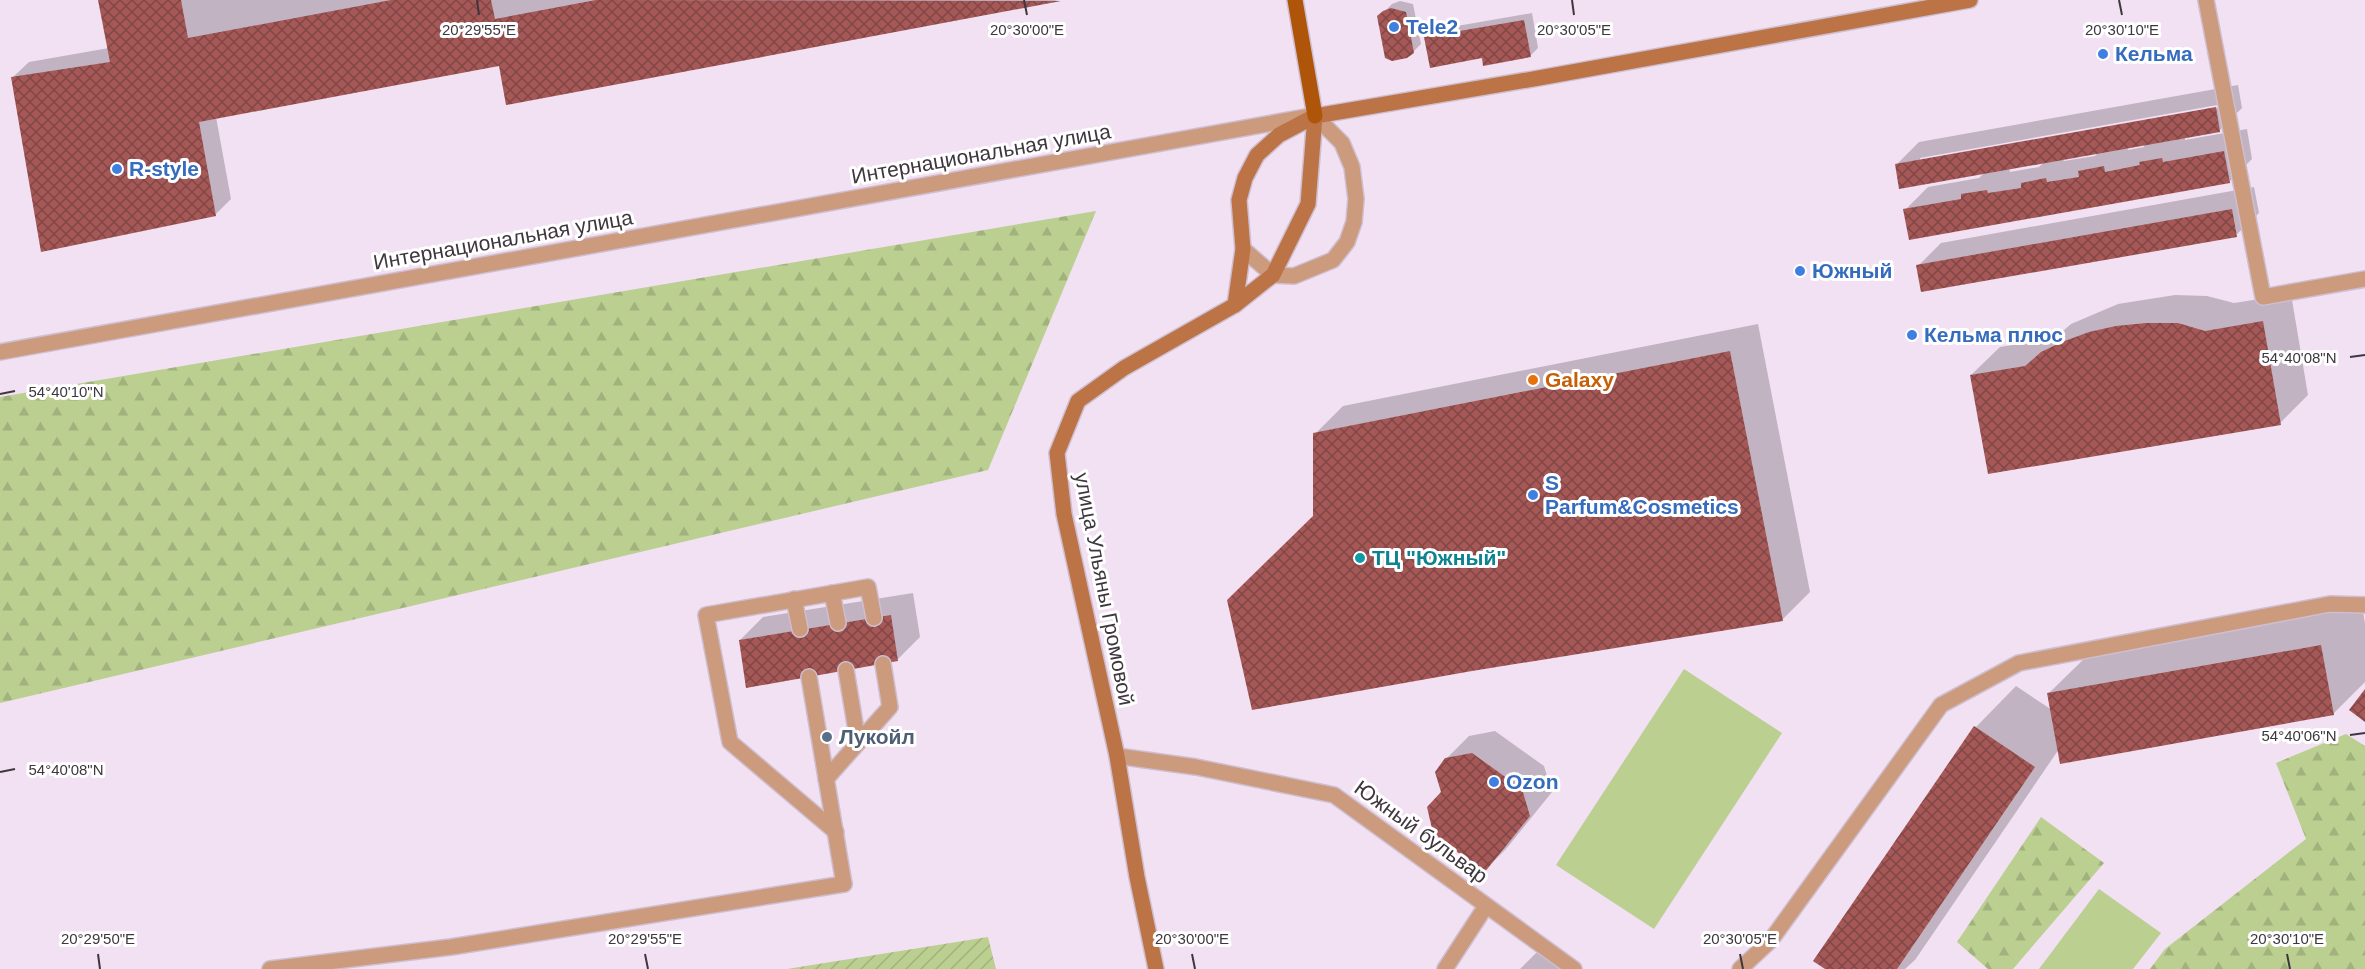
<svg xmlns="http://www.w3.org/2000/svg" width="2365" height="969" font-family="Arial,sans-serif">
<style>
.forest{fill:url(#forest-firs)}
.garden{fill:url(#garden-furrows)}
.pitch{fill:#bacf90}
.shadow{fill:#0003;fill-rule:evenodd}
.building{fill:url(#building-cross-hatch)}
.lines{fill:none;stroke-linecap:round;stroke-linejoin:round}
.service-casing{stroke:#cebecf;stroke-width:18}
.minor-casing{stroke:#cebecf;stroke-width:18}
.secondary-casing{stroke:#cebecf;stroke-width:18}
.primary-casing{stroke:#cebecf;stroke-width:18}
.service{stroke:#cc9a7d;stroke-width:15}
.minor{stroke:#cc9a7d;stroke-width:15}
.secondary{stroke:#bc7345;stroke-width:15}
.primary{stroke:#ae550a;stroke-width:15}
.ticks{fill:none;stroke:#3e373e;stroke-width:2}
.shop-dot{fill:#3f7fe0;stroke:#fff;stroke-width:2}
.food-dot{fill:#e8710a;stroke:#fff;stroke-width:2}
.culture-dot{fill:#0f9aa8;stroke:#fff;stroke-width:2}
.service-dot{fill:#5c6f8a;stroke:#fff;stroke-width:2}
.labels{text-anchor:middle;stroke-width:6;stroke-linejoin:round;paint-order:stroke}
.shop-label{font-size:21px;font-weight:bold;fill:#366cbe;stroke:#fff;text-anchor:start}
.street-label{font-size:21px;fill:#3e373e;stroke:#fff}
.food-label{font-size:21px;font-weight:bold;fill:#c56008;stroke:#fff;text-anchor:start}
.culture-label{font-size:21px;font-weight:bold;fill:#0d838f;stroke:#fff;text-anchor:start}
.service-label{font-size:21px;font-weight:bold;fill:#4e5e75;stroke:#fff;text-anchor:start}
.ticks-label{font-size:15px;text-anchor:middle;fill:#3e373e;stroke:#fff;stroke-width:6;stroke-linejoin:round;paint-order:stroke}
</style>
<defs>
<pattern id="forest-firs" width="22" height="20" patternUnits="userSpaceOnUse" patternTransform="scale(1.5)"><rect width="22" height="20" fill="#bacf90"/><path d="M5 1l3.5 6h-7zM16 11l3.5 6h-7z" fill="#a1b27d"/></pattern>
<pattern id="garden-furrows" width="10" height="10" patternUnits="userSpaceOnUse" patternTransform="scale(1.5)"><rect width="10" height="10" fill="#bacf90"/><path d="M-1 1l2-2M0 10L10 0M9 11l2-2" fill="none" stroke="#a1b27d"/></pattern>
<pattern id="building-cross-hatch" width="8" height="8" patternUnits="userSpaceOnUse" patternTransform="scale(1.5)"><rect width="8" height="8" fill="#a65857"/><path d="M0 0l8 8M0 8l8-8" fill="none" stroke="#814646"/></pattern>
</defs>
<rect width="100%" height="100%" fill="#f2e0f3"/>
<!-- forest -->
<g class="forest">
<polygon points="1096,211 988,470 0,703 0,397"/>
<polygon points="2346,734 2365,746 2365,969 2150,969 2165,949 2306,839 2276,763"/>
<polygon points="2041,817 2104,863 2013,969 1988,969 1957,942"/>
</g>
<!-- garden -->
<polygon class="garden" points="988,937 996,969 787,969"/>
<!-- pitch -->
<g class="pitch">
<polygon points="1684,669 1782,733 1654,929 1556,865"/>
<polygon points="2099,889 2161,933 2133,969 2039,969"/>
</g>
<!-- shadow -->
<g class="shadow">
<polygon points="100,0 1059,0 507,103 500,64 216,117 231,199 215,215 13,77 29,62 109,48"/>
<polygon points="1400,1 1413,4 1421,44 1413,52 1379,17 1392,4"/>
<polygon points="1532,13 1538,48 1530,56 1483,57 1426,38 1434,30"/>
<path d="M2238 85 2242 108 2219 131 2185 137V140L2247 129 2252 159 2229 182 1905 210 1928 187 1979 178 1984 173 1896 165 1919 142ZM2223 104V107L1920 161V158ZM2144 144V147L2128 150 2127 147ZM2099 152 2095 156 2064 161 2063 159ZM2044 162 2039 167 2010 172 2009 168Z"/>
<polygon points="2254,187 2259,213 2236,235 1918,266 1941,243"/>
<polygon points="2291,294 2308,395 2280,423 1971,375 2000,347 2055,338 2071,324 2118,304 2175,295 2207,296 2234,303"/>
<polygon points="1758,324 1810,592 1782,620 1315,516 1315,434 1343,406"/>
<polygon points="913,593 920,637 897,660 740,640 763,617"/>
<polygon points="2362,605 2365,624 2365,682 2333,714 2059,749 1915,960 1905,969 1828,969 1815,960 1976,727 2016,686 2052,710 2049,693 2090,653"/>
<polygon points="1495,731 1544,766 1552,792 1506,849 1484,871 1443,792 1446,759 1469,736"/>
<polygon points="1541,948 1573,969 1520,969"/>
</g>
<!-- building -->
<g class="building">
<polygon points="98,0 181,0 188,38 391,0 491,0 495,19 596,0 1061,1 506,105 499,66 199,122 216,216 41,252 11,77 110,62"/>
<polygon points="1391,8 1406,12 1414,53 1407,58 1392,61 1385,58 1377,16 1383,11"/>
<polygon points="1524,20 1531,57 1483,66 1482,58 1430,68 1424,37"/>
<polygon points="2216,107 2220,132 1899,189 1895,164"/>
<polygon points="2224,151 2230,183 1909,240 1903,209 1961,199 1961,194 1987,190 1988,193 2021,188 2021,183 2046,178 2047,182 2079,177 2078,171 2104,166 2105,172 2140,165 2139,162 2162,158 2163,162"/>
<polygon points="2232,209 2237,237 1921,292 1916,265"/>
<polygon points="2263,321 2281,425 1988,474 1970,375 2025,366 2041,352 2062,342 2089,332 2116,326 2146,323 2178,323 2205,331"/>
<polygon points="1730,351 1783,621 1472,671 1252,710 1227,600 1313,516 1313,433"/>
<polygon points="891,615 898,661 746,688 739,640"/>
<polygon points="2321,645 2334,715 2060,764 2047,693"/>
<polygon points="2365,689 2365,722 2349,710"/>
<polygon points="1974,726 2035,767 1897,969 1825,969 1813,961"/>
<polygon points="1472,753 1522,789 1530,816 1484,873 1433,833 1427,807 1441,792 1435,772 1445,758"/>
</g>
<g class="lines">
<!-- service casing -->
<g class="service-casing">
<g id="service">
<polyline points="2206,0 2263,297 2365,279"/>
<polyline points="1243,249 1273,275 1294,276 1333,260 1347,242 1354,222 1356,199 1352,167 1342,143 1315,116"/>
<polyline points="832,593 838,623"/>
<polyline points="794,599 800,629"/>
<polyline points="846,670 858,742"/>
<polyline points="809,677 844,884"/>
<polyline points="826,779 890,707 883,664"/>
<polyline points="836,832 730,742 706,615 868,587 874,618"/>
<polyline points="1445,969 1486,906"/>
<polyline points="1740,969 1771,940 1941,705 2019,663 2330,604 2365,605"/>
</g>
</g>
<!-- minor casing -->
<g class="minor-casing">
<g id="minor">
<polyline points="0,352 1311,116"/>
<polyline points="1117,756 1196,767 1334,795 1574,969"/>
<polyline points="270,969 451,947 844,884"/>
</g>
</g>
<!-- secondary casing -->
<g class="secondary-casing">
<g id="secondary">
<polyline points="1235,305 1243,249 1239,200 1245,178 1257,155 1279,135 1315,116 1539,78 1970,0"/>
<polyline points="1156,969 1137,877 1117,756 1064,514 1057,453 1078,401 1124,368 1235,305 1273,275 1308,204 1315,116"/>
</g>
</g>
<!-- primary casing -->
<g class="primary-casing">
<polyline id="primary" points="1295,0 1315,116"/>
</g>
<!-- service -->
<use href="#service" class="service"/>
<!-- minor -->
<use href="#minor" class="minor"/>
<!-- secondary -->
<use href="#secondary" class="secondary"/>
<!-- primary -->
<use href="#primary" class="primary"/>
</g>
<!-- ticks -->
<path class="ticks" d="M477 0 479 15M1024 0 1027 15M1572 0 1574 15M2119 0 2122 15M2350 357 2365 355M0 394 15 391M2350 735 2365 733M0 772 15 769M98 954 100 969M645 954 648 969M1192 954 1195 969M1740 954 1743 969M2287 954 2290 969"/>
<!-- markers -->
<g class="shop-dot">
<circle cx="1394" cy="27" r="6"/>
<circle cx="2103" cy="54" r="6"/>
<circle cx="117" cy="169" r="6"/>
<circle cx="1800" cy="271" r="6"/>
<circle cx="1912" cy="335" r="6"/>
<circle cx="1533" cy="495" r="6"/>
<circle cx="1494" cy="782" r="6"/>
</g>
<circle class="food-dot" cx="1533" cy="380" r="6"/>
<circle class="culture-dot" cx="1360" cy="558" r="6"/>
<circle class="service-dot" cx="827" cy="737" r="6"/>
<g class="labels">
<!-- shop labels -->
<g class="shop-label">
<text x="1406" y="34">Tele2</text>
<text x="2115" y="61">Кельма</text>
<text x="129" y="176">R-style</text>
<text x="1812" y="278">Южный</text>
<text x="1924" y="342">Кельма плюс</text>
<text x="1545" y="490">S<tspan x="1545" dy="24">Parfum&amp;Cosmetics</tspan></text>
<text x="1506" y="789">Ozon</text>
</g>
<!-- street labels -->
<g class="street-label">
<text transform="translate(981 154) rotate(-10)" y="7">Интернациональная улица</text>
<text transform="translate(503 240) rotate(-10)" y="7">Интернациональная улица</text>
<text transform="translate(1104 589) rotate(79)" y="7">улица Ульяны Громовой</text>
<text transform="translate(1421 832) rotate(36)" y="7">Южный бульвар</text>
</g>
<!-- food labels -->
<g class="food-label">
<text x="1545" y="387">Galaxy</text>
</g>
<!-- culture labels -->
<g class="culture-label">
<text x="1372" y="565">ТЦ "Южный"</text>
</g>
<!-- service labels -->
<g class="service-label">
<text x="839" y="744">Лукойл</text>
</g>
</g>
<g class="ticks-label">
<text x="479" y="35">20°29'55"E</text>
<text x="1027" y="35">20°30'00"E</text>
<text x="1574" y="35">20°30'05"E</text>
<text x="2122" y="35">20°30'10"E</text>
<text x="2299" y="363">54°40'08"N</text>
<text x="66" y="397">54°40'10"N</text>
<text x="2299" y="741">54°40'06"N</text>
<text x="66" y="775">54°40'08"N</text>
<text x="98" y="944">20°29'50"E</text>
<text x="645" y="944">20°29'55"E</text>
<text x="1192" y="944">20°30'00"E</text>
<text x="1740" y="944">20°30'05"E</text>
<text x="2287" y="944">20°30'10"E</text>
</g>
</svg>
